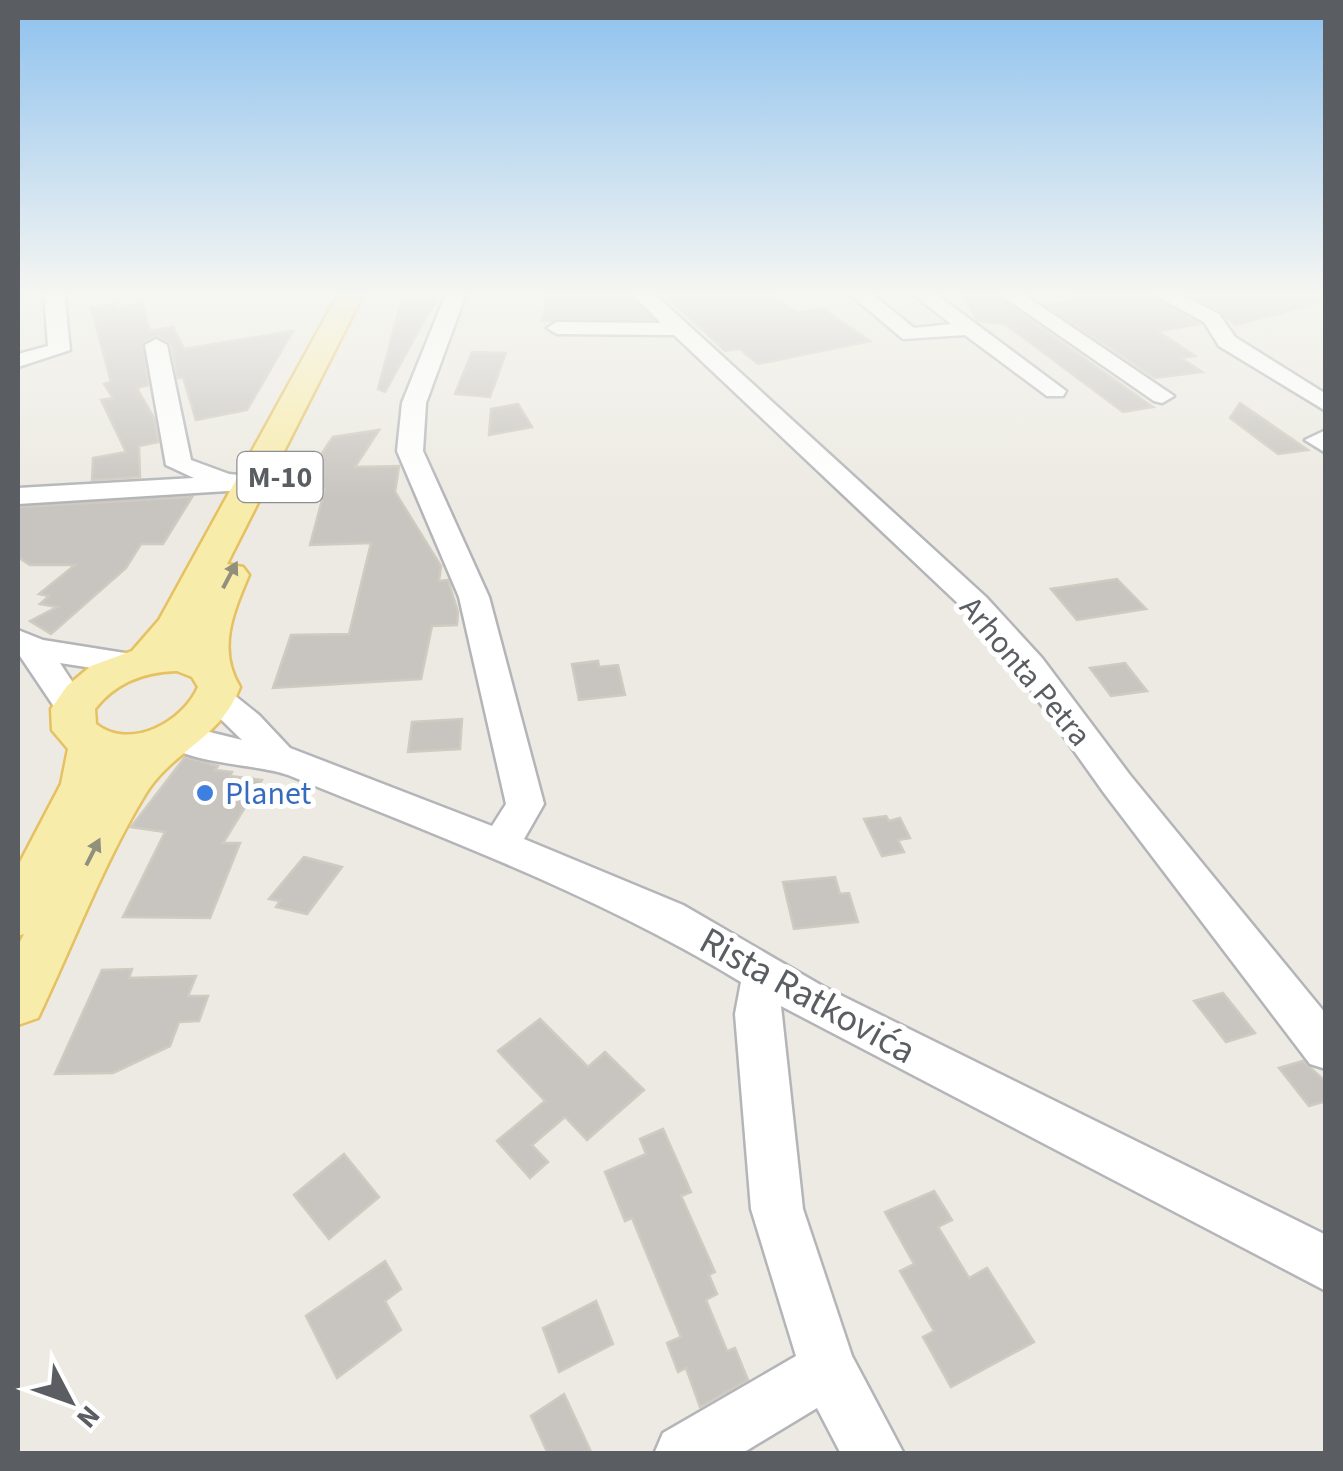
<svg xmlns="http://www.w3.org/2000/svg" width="1343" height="1471" font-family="'Source Sans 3',sans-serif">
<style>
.building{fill:#c8c5c0;stroke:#d0cbc1;stroke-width:2.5}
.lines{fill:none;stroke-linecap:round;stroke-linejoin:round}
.minor-casing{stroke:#b3b5b9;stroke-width:5}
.major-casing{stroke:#e5c162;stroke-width:5}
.minor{fill:#fff;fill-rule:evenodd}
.major{fill:#f8ecab;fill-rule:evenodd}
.oneway{fill:#91907c}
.shop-dot{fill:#3f7fe0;stroke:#fff;stroke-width:4}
.labels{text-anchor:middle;stroke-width:10;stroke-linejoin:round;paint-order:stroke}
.shield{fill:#fff;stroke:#8c8e91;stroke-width:2.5}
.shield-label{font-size:30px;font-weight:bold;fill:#5a5e62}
.street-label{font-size:32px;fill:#5a5e62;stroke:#fff}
.shop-label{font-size:32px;fill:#366cbe;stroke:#fff;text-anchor:start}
.near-street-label{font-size:38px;fill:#5a5e62;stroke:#fff}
</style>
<rect width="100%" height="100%" fill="#eceae2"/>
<!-- building -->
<g class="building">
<polygon points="583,291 625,291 652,319 542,321 548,296 582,296"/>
<polygon points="661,291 766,291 797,313 822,308 870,341 758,364 740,349 725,351"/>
<polygon points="968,291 995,295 1153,407 1123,412 1005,324 977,320 965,296"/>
<polygon points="1066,291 1144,291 1199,324 1158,331 1195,356 1181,358 1202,372 1155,378 1047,306 1079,300"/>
<polygon points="1183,291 1326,291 1326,301 1235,325 1221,311"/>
<polygon points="435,301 385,392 378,389 401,302"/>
<polygon points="116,304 117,308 142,304 150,331 173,327 184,349 293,331 247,410 196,420 183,377 178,378 171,344 158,336 143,342 148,385 137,388 154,418 158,442 139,446 140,477 92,480 93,458 126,452 101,400 113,398 104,384 111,382 91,308"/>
<polygon points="472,352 506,353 490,397 455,394"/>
<polygon points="1240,403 1308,450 1278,454 1230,418"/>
<polygon points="518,404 532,427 489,435 491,409"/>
<polygon points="379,430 355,467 399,466 395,492 441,566 439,581 448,580 458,612 457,625 432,626 421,679 273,688 291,635 349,634 371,543 310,545 325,489 300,485 333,437"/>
<polygon points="192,497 163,544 141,544 126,568 51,634 30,621 57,607 40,604 49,596 39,594 75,565 30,565 18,557 18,507"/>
<polygon points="1117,579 1146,609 1077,620 1051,589"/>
<polygon points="598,661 599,667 618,665 625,695 579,700 572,664"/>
<polygon points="1125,663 1147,691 1111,696 1090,668"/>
<polygon points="462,719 460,749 408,752 412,722"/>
<polygon points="185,757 218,766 215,770 232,772 230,776 262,780 223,843 240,843 210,918 123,917 165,832 131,827"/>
<polygon points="886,816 889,821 900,818 910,838 898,840 904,852 882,856 864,819"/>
<polygon points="304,857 342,867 307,914 276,907 280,901 269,899"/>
<polygon points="835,877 840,894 849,893 858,922 794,929 783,882"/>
<polygon points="132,969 129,978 196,976 188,996 208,996 199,1021 179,1022 170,1046 113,1073 55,1074 102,970"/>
<polygon points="1223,993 1255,1033 1226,1042 1194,1001"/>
<polygon points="540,1019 588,1067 605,1052 644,1090 587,1140 565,1117 532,1145 548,1162 530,1178 497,1141 545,1101 498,1051"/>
<polygon points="1303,1061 1326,1082 1326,1101 1309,1106 1279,1068"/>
<polygon points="663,1129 691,1192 681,1196 715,1272 709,1275 717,1294 706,1300 727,1351 735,1348 748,1380 700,1407 686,1368 678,1372 667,1343 681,1337 632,1218 625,1221 605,1172 646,1154 640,1139"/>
<polygon points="344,1154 379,1197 329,1239 294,1195"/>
<polygon points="934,1191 952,1220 938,1227 969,1278 987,1268 1034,1342 951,1387 923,1337 934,1331 900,1271 914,1264 885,1212"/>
<polygon points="385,1261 401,1289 385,1301 401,1330 337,1378 306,1316"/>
<polygon points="596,1301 613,1344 559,1372 543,1328"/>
<polygon points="564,1394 592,1454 548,1454 531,1416"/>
</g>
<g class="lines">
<!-- minor casing -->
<g class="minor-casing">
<g id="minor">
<polygon points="44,291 64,291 70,350 18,367 18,354 48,346"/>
<path d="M447 291H467L426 403 423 451 489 597 544 804 524 839 683 905 824 987 1326 1235V1291L781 1006 803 1209 852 1356 904 1454H841L817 1408 741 1454H654L663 1433 796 1356 751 1209 735 1014 741 982C598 895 443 838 288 775 257 763 177 765 159 736L165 728 177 724 242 740 200 699 205 691H229L259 715 290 748 492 826 506 804 459 597 397 451 402 403Z"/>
<polygon points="629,291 651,291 986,597 1042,658 1130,775 1326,1014 1326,1069 1310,1064 1104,793 1018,672 964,609 674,335 557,334 547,328 557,322 661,323"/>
<polygon points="846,291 868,291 914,328 951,324 909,291 932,291 1066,391 1063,396 1047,396 965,335 903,339"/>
<polygon points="995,291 1019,291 1174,396 1162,403 1154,401"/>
<polygon points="1148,291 1174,291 1219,314 1235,337 1326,394 1326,411 1219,346 1204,322"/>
<polygon points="156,339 167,345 191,460 229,474 261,477 265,483 261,489 18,504 18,488 194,478 166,465 145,345"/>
<polygon points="1326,430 1326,453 1305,440"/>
<polygon points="18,630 43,640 131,654 142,657 147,664 142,671 131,674 60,663 90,709 85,717 61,717 18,653"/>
</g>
</g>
<!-- major casing -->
<g class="major-casing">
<path id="major" d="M340 291H365L227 564 243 567 249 575C233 613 217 649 240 687 220 740 172 750 145 795 103 864 73 945 38 1018L18 1025V946L24 934 18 936V866L61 784 68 749 52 730 51 709 67 686 91 666 132 651 159 620ZM177 671 192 677 198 687C183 722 130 751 96 724L95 709C116 682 144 672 177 671Z"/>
</g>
<!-- minor -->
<use href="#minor" class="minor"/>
<!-- major -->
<use href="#major" class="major"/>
</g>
<!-- one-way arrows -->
<defs><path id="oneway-solid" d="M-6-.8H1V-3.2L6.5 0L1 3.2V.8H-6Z" transform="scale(2.5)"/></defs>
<g class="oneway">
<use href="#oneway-solid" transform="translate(230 575) rotate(-62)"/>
<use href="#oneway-solid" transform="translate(93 852) rotate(-63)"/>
</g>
<!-- sky -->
<linearGradient id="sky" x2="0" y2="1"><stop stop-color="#8dc1ee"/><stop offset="0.59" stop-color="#f6f6f2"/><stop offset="1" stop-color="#f6f6f2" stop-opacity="0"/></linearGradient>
<rect width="1343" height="497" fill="url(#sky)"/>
<!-- markers -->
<circle class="shop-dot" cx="205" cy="793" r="10"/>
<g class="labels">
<!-- shield labels -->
<rect class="shield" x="237.5" y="452" width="85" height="50" rx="8"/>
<g class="shield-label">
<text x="280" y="487">M-10</text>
</g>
<!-- street labels -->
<g class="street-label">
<text transform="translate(1026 671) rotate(50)" y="11">Arhonta Petra</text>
</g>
<!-- shop labels -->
<g class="shop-label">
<text x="225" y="804">Planet</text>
</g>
<!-- near-street labels -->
<g class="near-street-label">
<text transform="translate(808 995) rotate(29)" y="13">Rista Ratkovića</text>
</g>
</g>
<!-- border -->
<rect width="1343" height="1471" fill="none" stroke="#5a5e62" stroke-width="40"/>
<!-- north arrow -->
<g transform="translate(70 1401) rotate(131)" stroke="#ffffff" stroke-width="8" paint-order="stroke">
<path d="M0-8L18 38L0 25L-18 38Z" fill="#5a5e62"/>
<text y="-15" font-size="28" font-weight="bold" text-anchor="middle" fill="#5a5e62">N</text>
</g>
</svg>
